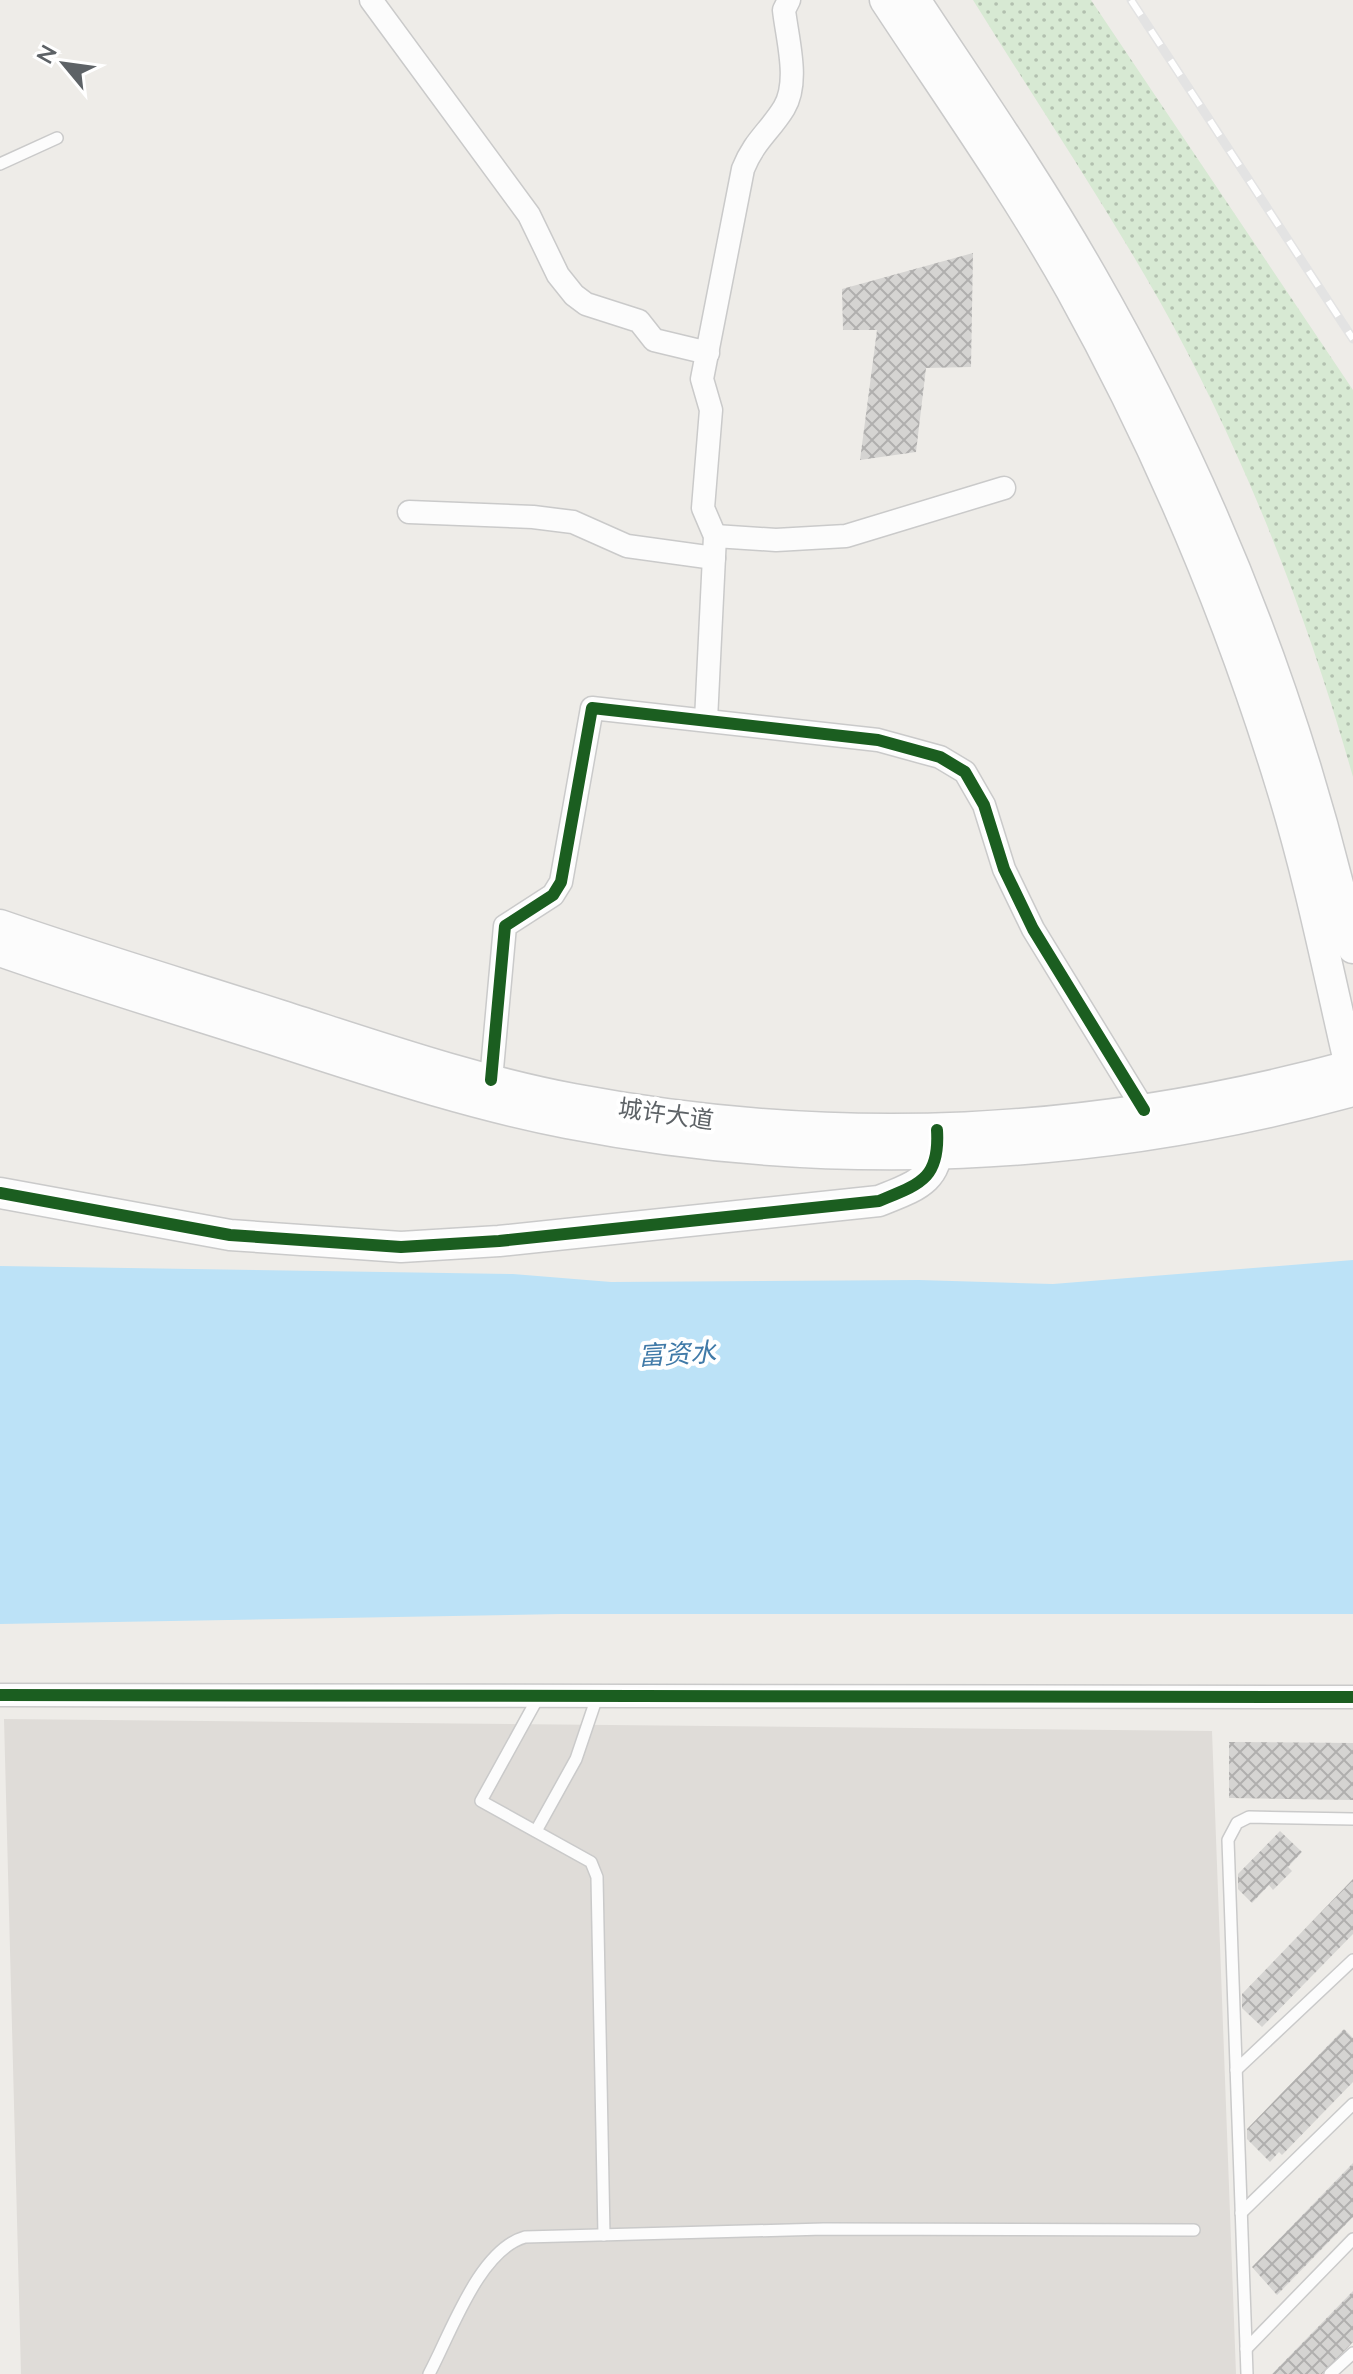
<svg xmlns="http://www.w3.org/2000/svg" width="1353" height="2374" font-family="Lato,'Noto Sans SC',sans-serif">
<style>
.education{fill:#dfdcd8}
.green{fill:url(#green-dots)}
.water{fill:#bce2f7}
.building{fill:url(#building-cross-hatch)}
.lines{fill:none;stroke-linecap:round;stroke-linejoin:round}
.lane-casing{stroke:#cacaca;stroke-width:14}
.street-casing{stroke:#cacaca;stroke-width:25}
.secondary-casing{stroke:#cacaca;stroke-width:33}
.lane{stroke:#fcfcfc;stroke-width:11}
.street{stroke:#fcfcfc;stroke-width:22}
.secondary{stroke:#fcfcfc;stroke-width:30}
.rail-casing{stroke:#e3e3e3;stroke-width:9}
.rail{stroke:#fff;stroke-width:6;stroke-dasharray:18;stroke-linecap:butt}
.cycleway-casing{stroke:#fff;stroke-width:17}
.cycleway{stroke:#1b5e20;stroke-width:12}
.labels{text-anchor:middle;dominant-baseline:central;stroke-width:8;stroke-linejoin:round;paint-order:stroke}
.street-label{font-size:24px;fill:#5d6266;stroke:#fff}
.water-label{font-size:26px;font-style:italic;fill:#407aa8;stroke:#fff}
</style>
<defs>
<pattern id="green-dots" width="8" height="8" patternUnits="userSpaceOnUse" patternTransform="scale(2)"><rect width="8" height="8" fill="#d7e9d3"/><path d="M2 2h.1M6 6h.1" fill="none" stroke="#b2c0af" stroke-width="1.8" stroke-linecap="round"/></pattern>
<pattern id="building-cross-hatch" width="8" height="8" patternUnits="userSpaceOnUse" patternTransform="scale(2)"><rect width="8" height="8" fill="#d5d4d2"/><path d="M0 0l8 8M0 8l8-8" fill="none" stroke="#b0afae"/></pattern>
</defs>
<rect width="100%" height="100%" fill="#eeece8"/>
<polygon class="education" points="4,1719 1212,1731 1236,2374 21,2374"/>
<path class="green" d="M 973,0 L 1091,0 L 1353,390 L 1353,777 C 1306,611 1243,450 1159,300 C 1101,198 1035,100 973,0 Z"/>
<polygon class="water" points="1353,1260 1353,1614 561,1614 0,1624 0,1266 513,1274 611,1282 919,1280 1053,1284"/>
<g class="building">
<polygon points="973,253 971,367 926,368 916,452 860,460 877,330 843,330 842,289"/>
<polygon points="1229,1742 1353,1743 1353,1800 1229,1798"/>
<polygon points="1280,1831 1302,1852 1288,1867 1292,1871 1273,1890 1269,1885 1252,1903 1238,1889 1238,1874"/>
<polygon points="1353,1879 1353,1934 1262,2027 1242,2008 1242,1994"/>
<polygon points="1344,2029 1353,2038 1353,2082 1282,2155 1279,2152 1270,2162 1247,2139 1247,2129"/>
<polygon points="1353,2163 1353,2217 1277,2295 1252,2267"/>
<polygon points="1353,2291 1353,2342 1322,2374 1272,2374"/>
</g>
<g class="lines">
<defs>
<g id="lane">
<polyline points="0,164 57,138"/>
<polyline points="540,1694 481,1801 591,1862 597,1877 604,2235"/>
<polyline points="536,1831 576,1759 598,1694"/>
<polyline points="1236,2070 1353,1960"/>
<polyline points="1241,2213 1353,2104"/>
<polyline points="1246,2349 1353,2239"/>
<path d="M 429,2374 C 451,2333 479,2250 525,2237 L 824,2229 L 1194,2230"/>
<polyline points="1247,2374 1228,1840 1237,1823 1249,1817 1353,1819"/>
<polyline points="1330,2374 1353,2353"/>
</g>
<g id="street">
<polyline points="371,0 529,215 558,275 574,295 586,304 639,321 654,340 708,353"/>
<polyline points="409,512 533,517 573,522 627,546 714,558"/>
<polyline points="715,536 776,540 846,536 1004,488"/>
<path d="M 706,720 L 715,536 L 703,508 L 711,410 L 702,379 L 743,169 C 754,141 770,131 784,108 C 800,82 787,38 784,10 L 789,0"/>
<polyline points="491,1080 505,926 553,895 561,882 592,708 878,740 940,757 965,772 984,805 1004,869 1033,929 1144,1110"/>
<polyline points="0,1695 1353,1697"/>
</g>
<g id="secondary">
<path d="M 885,0 C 948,96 1015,190 1071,290 C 1158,447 1229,615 1281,785 C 1311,882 1330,981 1353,1079"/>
<path d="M 915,0 C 975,91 1037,180 1091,275 C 1211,484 1301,712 1353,948"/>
<path d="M 0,925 C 92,957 186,985 279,1015 C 376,1046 473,1080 573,1099 C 839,1149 1093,1136 1353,1065"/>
<path d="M 0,951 C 88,982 177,1009 265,1037 C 365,1069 464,1103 567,1123 C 829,1174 1096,1162 1353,1091"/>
<path d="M 0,1193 L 230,1235 L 401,1247 L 499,1241 L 879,1201 C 913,1187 940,1181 937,1138"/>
</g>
</defs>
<use href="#lane" class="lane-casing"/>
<use href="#street" class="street-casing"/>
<use href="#secondary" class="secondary-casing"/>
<use href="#lane" class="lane"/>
<use href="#street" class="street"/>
<use href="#secondary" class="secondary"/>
<defs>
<polyline id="rail" points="1131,0 1353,339"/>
</defs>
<use href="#rail" class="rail-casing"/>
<use href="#rail" class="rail"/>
<defs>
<g id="cycleway">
<polyline points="491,1080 505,926 553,895 561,882 592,708 878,740 940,757 965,772 984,805 1004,869 1033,929 1144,1110"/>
<path d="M 0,1193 L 230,1235 L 401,1247 L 499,1241 L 879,1201 C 920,1184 940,1179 937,1130"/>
<polyline points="0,1695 1353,1697"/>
</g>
</defs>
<use href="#cycleway" class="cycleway-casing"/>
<use href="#cycleway" class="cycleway"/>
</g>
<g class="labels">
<g class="street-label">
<text transform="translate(666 1113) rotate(8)">城许大道</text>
</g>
<g class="water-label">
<text transform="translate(677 1353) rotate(-3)">富资水</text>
</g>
</g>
<g transform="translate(64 64) rotate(299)" stroke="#ffffff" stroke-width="6" paint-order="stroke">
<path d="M0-6L14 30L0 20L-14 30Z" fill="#5d6266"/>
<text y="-12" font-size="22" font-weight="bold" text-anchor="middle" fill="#5d6266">N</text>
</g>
</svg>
